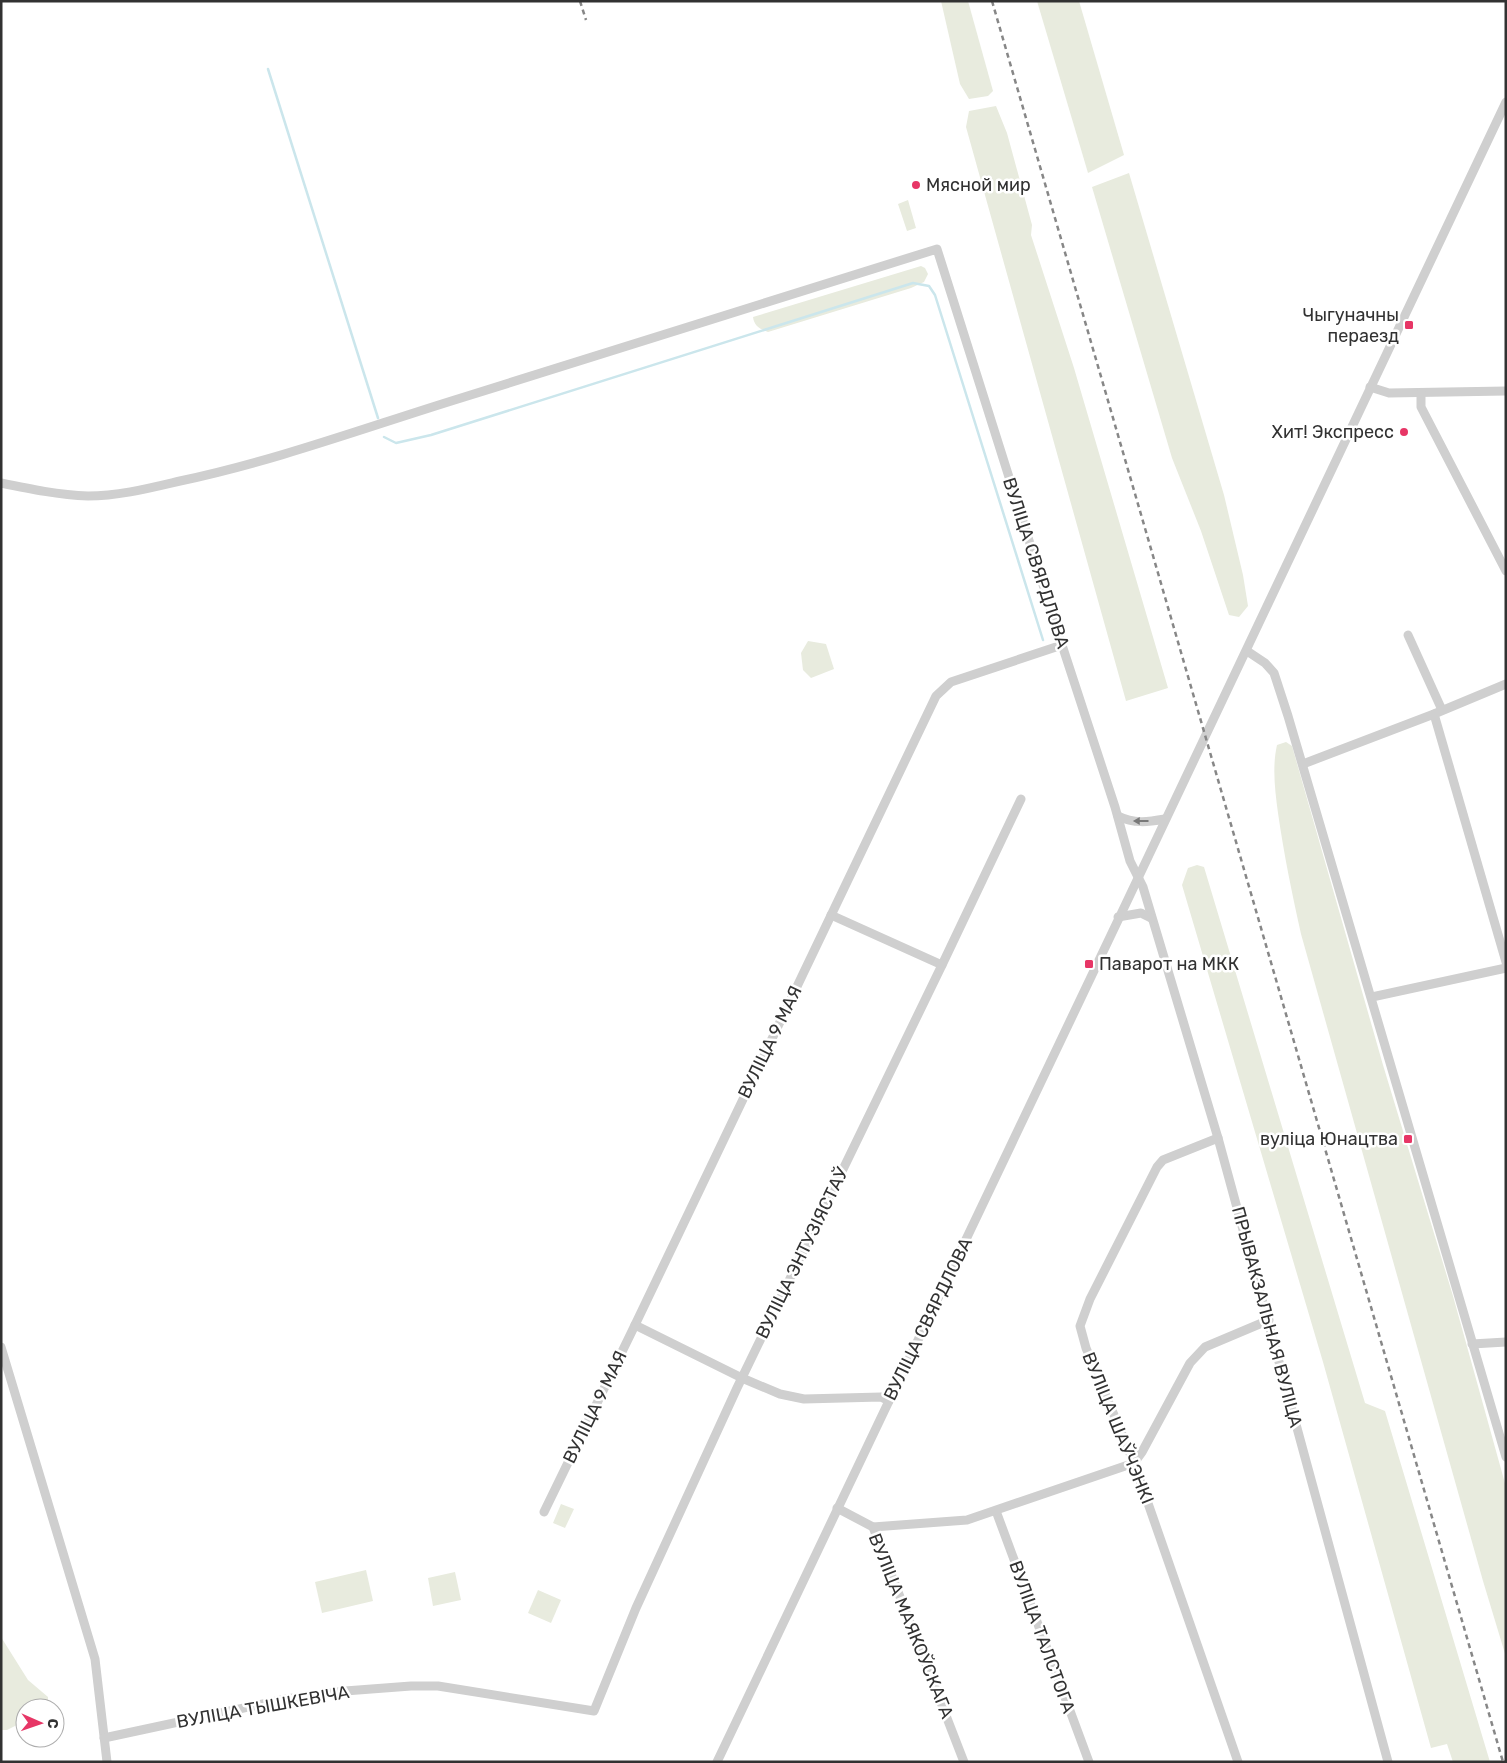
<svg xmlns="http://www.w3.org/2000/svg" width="1507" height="1763" font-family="Rubik,sans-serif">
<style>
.green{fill:#e8ebde}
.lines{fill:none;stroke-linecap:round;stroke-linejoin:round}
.stream{stroke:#cbe6ec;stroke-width:2.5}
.minor{stroke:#cfcfcf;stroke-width:9}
.rail{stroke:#878787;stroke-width:2.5;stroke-dasharray:5 4;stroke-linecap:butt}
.oneway{fill:#797979}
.poi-dot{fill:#e73666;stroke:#fff;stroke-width:2}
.labels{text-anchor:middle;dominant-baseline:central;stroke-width:5;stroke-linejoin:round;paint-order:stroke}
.poi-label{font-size:18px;fill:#323232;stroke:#fff;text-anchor:end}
.street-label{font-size:18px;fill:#323232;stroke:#fff}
</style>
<rect width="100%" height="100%" fill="#fff"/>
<g class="green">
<polygon points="941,1 968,1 993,91 988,96 969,99 960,84"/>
<polygon points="1037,1 1079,1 1124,155 1088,173"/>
<polygon points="996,106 1007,133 1032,225 1031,235 1074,368 1168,688 1126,701 966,127 969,111"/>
<polygon points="1129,173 1224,495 1243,575 1248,606 1239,617 1229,615 1201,531 1172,458 1092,187"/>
<polygon points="908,200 916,228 907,231 898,204"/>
<path d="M 921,266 L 925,268 L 928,274 L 924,282 L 911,288 L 768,332 C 760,329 754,326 753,317 Z"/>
<polygon points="808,641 826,644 834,669 811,678 803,670 801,653"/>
<path d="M 1286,742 L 1292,746 L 1383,1065 L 1453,1296 L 1506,1487 L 1506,1657 L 1483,1581 L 1301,934 C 1292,893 1284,855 1278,813 C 1275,791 1272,767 1277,745 Z"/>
<polygon points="1197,865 1204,867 1365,1403 1385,1411 1490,1762 1453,1762 1447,1744 1431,1748 1323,1362 1182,885 1188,868"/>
<polygon points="561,1504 574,1509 565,1528 553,1523"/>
<polygon points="366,1570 373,1601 322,1613 315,1582"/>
<polygon points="455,1572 461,1600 433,1606 428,1578"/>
<polygon points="538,1590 561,1600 551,1623 528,1613"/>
<polygon points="1,1637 28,1680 48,1697 48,1705 46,1708 25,1708 25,1721 7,1730 1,1730"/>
</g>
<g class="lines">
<g class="stream">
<polyline points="268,69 378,418"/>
<polyline points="384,437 396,443 431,435 913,283 929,286 935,295 1043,640"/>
</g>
<g class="minor">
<polyline points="1370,387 1389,393 1506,391"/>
<polyline points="1421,393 1421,407 1506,571"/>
<path d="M 1,483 C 30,489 59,495 88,496 C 119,496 150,488 180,481 C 275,461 367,427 461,398 C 620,349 778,298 937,249 L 1062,645 L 1115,807 L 1130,861 L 1143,887 L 1218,1138 L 1388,1762"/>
<polyline points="1408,635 1442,710"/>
<polyline points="1247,651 1265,663 1274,673 1288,716 1506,1457"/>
<polyline points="1434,714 1506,962"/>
<polyline points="1303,764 1434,714 1506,684"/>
<path d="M 1118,816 C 1134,824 1148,822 1165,819"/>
<polyline points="831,915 942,965"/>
<polyline points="1118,917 1141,913 1151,918"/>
<polyline points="1372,997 1506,968"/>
<polyline points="1218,1138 1163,1160 1157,1167 1090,1299 1080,1326 1086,1348 1134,1463 1238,1762"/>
<polyline points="635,1325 742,1378 780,1394 804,1399 881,1397 889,1401"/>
<polyline points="1472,1344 1506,1342"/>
<polyline points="1,1347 95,1659 107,1762"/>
<polyline points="837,1508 873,1527 964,1762"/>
<polyline points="996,1511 1089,1762"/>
<polyline points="544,1512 635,1325 936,696 951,682 1062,645"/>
<polyline points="873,1527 967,1520 1134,1463 1142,1452 1190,1363 1205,1347 1269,1320"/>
<polyline points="104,1738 286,1699 345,1691 411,1686 438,1686 594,1711 636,1608 737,1388 942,965 1021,799"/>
<path d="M 717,1762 C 980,1209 1245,656 1506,102"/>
</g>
<g class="rail">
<polyline points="580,1 586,20"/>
<polyline points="992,1 1503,1762"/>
</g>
</g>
<defs><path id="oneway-solid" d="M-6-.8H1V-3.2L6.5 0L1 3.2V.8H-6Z" transform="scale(1.25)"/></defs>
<use class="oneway" href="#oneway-solid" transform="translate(1141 821) rotate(180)"/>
<g class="poi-dot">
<circle cx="916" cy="185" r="5"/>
<rect x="1404" y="320" width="10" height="10" rx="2.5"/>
<circle cx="1404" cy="432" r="5"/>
<rect x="1084" y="959" width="10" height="10" rx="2.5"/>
<rect x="1403" y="1134" width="10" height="10" rx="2.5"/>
</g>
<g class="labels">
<g class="poi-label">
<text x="926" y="185" text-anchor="start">Мясной мир</text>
<text x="1399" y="315">Чыгуначны<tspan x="1399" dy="21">пераезд</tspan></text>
<text x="1394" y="432">Хит! Экспресс</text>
<text x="1099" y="964" text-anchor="start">Паварот на МКК</text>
<text x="1398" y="1139">вуліца Юнацтва</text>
</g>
<g class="street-label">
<text transform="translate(1036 563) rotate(72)">ВУЛІЦА СВЯРДЛОВА</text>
<text transform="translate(770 1042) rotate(-64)">ВУЛІЦА 9 МАЯ</text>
<text transform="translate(802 1253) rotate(-64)">ВУЛІЦА ЭНТУЗІЯСТАЎ</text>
<text transform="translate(1267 1317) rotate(75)">ПРЫВАКЗАЛЬНАЯ ВУЛІЦА</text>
<text transform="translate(928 1319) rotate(-64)">ВУЛІЦА СВЯРДЛОВА</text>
<text transform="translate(595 1407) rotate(-64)">ВУЛІЦА 9 МАЯ</text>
<text transform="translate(1118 1428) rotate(68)">ВУЛІЦА ШАЎЧЭНКІ</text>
<text transform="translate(911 1626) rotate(68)">ВУЛІЦА МАЯКОЎСКАГА</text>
<text transform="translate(1042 1637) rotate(70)">ВУЛІЦА ТАЛСТОГА</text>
<text transform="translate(263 1707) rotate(-10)">ВУЛІЦА ТЫШКЕВІЧА</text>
</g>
</g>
<rect width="1507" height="1763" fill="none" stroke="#323232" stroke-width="5"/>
<g transform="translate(40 1723) rotate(92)"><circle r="24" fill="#ffffff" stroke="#adadad"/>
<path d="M0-4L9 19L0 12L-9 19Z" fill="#e73666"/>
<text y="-8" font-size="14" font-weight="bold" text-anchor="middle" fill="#323232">С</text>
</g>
</svg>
